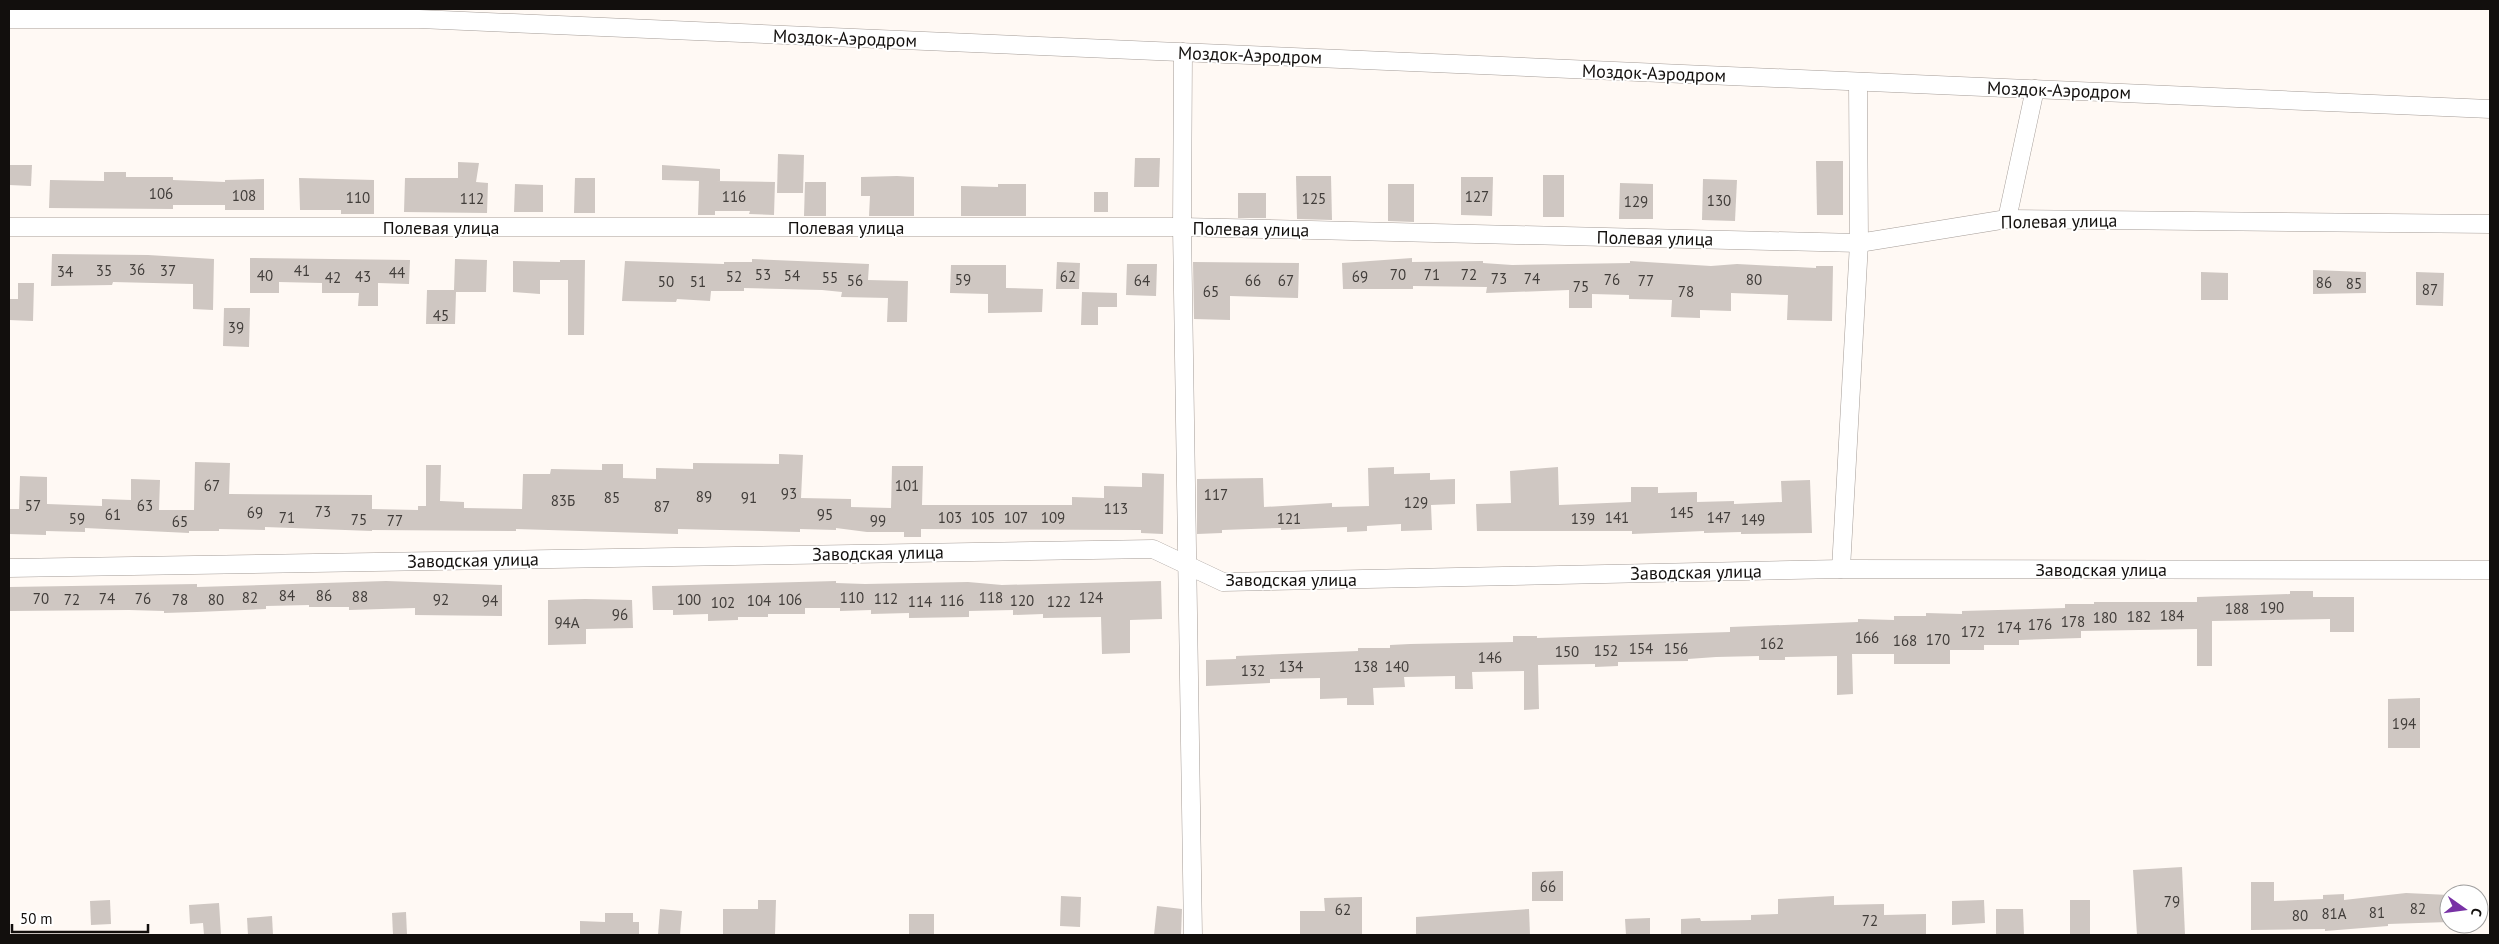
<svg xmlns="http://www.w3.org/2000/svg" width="2499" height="944" font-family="'PT Sans',sans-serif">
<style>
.building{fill:#cfc7c2}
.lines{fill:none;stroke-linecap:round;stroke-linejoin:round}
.minor-casing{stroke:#a59d98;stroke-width:19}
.minor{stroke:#fff;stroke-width:18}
.labels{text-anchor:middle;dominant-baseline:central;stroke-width:4;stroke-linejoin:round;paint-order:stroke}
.number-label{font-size:15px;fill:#413d3a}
.street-label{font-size:18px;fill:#120f0d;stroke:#fff}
</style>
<rect width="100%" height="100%" fill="#fff9f4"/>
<g class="building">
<polygon points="778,154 804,155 803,193 777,193"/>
<polygon points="1135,158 1160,158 1159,187 1134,187"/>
<polygon points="1816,161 1843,161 1843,215 1817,215"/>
<polygon points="458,162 479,163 476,182 488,183 487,213 404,212 405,178 458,178"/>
<polygon points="9,165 32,165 31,186 9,185"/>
<polygon points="662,165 720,169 720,181 715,181 775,182 774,215 749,214 750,211 715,211 715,215 698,215 699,181 662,180"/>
<polygon points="104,172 126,172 126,177 173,177 173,180 225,182 225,180 264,179 264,210 225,210 225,205 173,205 173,209 49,208 50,180 104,181"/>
<rect x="1543" y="175" width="21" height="42"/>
<polygon points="897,176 914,177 914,216 869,216 870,196 861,196 861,177"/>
<polygon points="1296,176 1331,176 1332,220 1297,219"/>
<polygon points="1461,177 1493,177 1492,216 1461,215"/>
<polygon points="299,178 374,180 374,214 341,214 341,210 300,210"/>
<polygon points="575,178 595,178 595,213 574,213"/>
<polygon points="1703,179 1737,180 1735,221 1702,220"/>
<polygon points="805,182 826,182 826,216 804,216"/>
<polygon points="1620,183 1653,184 1653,219 1619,219"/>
<polygon points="515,184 543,185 543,212 514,212"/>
<polygon points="998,184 1026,184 1026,216 961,216 961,186 998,187"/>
<polygon points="1388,184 1414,184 1414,222 1388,221"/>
<rect x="1094" y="192" width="14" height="20"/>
<rect x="1238" y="193" width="28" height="25"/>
<polygon points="52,254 148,255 214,259 213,310 193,309 193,284 113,282 112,285 51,286"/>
<polygon points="250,258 410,260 409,284 378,283 378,306 358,306 359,293 322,293 322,283 279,282 279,293 250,293"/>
<polygon points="1412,258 1412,262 1483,261 1483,263 1512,265 1630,263 1630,261 1711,266 1737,264 1816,268 1816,266 1833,266 1832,321 1787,320 1788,295 1731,293 1731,311 1700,310 1700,318 1671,317 1672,300 1629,299 1629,295 1592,294 1592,308 1569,308 1569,290 1486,293 1487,287 1413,286 1413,289 1343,289 1342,263"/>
<polygon points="455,259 487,260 486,292 456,292 455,324 426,324 427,290 454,290"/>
<polygon points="752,259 869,264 868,280 908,281 907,322 887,322 888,298 841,297 842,292 822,290 744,288 744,291 711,291 710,301 677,299 676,302 622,301 625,261 724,264 724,262 752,262"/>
<polygon points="560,260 585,260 584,335 568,335 568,280 540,280 540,294 513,292 513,261 560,262"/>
<polygon points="1057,262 1080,263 1079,289 1056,289"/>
<polygon points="1193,262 1299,263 1298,298 1230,296 1230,320 1194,319"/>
<polygon points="1127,264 1157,264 1156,296 1126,295"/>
<polygon points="951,265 1006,265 1006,288 1043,289 1042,312 988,313 988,294 950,293"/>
<polygon points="2313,270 2366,272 2366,293 2313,294"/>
<polygon points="2201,272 2228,273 2228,300 2201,300"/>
<polygon points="2416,272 2444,273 2443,306 2416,305"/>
<polygon points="18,283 34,283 33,321 9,320 9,299 18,299"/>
<polygon points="1082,292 1117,293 1117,307 1098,307 1098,325 1081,325"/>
<polygon points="224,308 250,308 249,347 223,346"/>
<polygon points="779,454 803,455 801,498 851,499 851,507 891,508 892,466 923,466 922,505 1072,505 1072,497 1104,498 1104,486 1142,487 1142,473 1164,474 1163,534 1141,533 1141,530 921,529 921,537 904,537 904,532 867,532 836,528 836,530 800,529 800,532 678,529 678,534 516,529 516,531 372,530 372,531 265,527 265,530 219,529 219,531 189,531 189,533 85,528 85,532 46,531 46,535 9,534 9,509 19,509 20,476 47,477 47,504 102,506 102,499 131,500 131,479 160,480 159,510 194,510 195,462 230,463 229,494 372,495 372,509 418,510 418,506 426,506 426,465 441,465 440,501 464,502 464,508 522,509 523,474 550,474 551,469 602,470 602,464 623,464 623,478 656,479 656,468 693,469 693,463 779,464"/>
<polygon points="1394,467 1394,474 1430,473 1430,480 1455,479 1455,504 1431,505 1432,530 1401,531 1401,524 1367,526 1367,531 1347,532 1347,527 1281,530 1281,528 1222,530 1222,533 1197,534 1197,479 1263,478 1264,507 1332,503 1332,507 1369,506 1368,468"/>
<polygon points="1558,467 1559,505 1631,502 1631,487 1658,487 1658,493 1697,492 1697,502 1734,501 1734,504 1782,502 1781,481 1810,480 1812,533 1741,534 1741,532 1704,533 1704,531 1632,534 1632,531 1477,531 1476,504 1511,503 1510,471"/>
<polygon points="386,581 502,585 502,616 415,615 415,608 349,610 349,607 309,607 309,605 266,606 266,609 197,612 164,613 164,611 129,610 9,611 9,587 197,584 197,587"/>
<polygon points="836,581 836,583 865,584 968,582 1002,585 1161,581 1162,619 1130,620 1130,653 1102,654 1101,617 1043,618 1043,614 1013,615 1013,610 969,611 969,617 909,618 909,613 871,614 871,610 840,611 840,608 805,608 805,614 768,614 768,617 738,617 738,620 708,621 708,614 673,615 673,610 653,610 652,586"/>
<polygon points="2290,591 2313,591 2313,597 2354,597 2354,632 2330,632 2330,619 2212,621 2212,666 2197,666 2197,629 2081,631 2081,638 2019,640 2019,645 1984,645 1984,650 1950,650 1950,664 1894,664 1894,654 1852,654 1853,694 1837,695 1837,656 1785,657 1785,660 1759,660 1759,656 1716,657 1688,659 1688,661 1618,662 1618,666 1595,667 1595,664 1538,665 1539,709 1524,710 1524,671 1472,672 1473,689 1455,689 1455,676 1404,677 1405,687 1373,688 1374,705 1347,705 1347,698 1320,699 1320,678 1270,679 1270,683 1206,686 1206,660 1236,659 1236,656 1358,651 1358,648 1390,648 1390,645 1410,644 1513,642 1513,636 1537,636 1537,638 1730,632 1730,627 1858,622 1858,619 1894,620 1894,616 1926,616 1926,613 1962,614 1962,611 2065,608 2065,604 2094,604 2094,602 2197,602 2197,597 2290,594"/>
<polygon points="585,599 632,600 633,628 586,629 586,644 548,645 548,600"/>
<polygon points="2420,698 2420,748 2388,748 2388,699"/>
<polygon points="2182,867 2185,935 2137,935 2133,870"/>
<polygon points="1563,871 1563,901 1532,901 1532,872"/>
<polygon points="2251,882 2274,882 2274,901 2323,899 2323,895 2344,894 2344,900 2406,893 2449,895 2449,922 2388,924 2388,926 2325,931 2325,929 2251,930"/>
<polygon points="1061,896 1081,897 1080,927 1060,926"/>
<polygon points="1834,896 1834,905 1884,904 1884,915 1926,914 1926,935 1681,935 1681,919 1700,918 1701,921 1751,920 1751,915 1778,914 1778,899"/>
<polygon points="1362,897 1362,935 1300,935 1300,911 1325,911 1324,898"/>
<polygon points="110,900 111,924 91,925 90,901"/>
<polygon points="758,900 776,900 775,935 723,935 723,909 758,909"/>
<polygon points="1984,900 1985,923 1952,925 1952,901"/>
<rect x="2070" y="900" width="20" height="35"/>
<polygon points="219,903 221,935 204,935 203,923 190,924 189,905"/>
<polygon points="1157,906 1182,909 1181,935 1154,935"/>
<polygon points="660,909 682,911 680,935 658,935"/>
<polygon points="1529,909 1530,935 1416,935 1416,917"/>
<polygon points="1996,909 2023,909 2024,935 1996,935"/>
<polygon points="406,912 407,935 393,935 392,913"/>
<polygon points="605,913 633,913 633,922 639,922 639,935 580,935 580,921 605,922"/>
<rect x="909" y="914" width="25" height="21"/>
<polygon points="272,916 273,935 248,935 247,918"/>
<polygon points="1650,918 1650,935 1626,935 1625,919"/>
</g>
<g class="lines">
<defs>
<g id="minor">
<polyline points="9,19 419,19 2490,109"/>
<polyline points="1183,52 1182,227 1193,935"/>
<polyline points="2007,219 2035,89"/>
<polyline points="9,227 1182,227 1859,243 2007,219 2490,224"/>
<polyline points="9,568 1153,549 1223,582 1841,569 2490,570"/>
<polyline points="1841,569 1859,243 1858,82"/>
</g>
</defs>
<use href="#minor" class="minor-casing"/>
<use href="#minor" class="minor"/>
</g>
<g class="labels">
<g class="number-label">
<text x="161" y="193">106</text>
<text x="244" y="195">108</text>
<text x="734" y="196">116</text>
<text x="1477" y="196">127</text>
<text x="358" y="197">110</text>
<text x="472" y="198">112</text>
<text x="1314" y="198">125</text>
<text x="1719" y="200">130</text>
<text x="1636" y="201">129</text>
<text x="137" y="269">36</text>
<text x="104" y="270">35</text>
<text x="168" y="270">37</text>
<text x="302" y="270">41</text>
<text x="65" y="271">34</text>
<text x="397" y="272">44</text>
<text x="763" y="274">53</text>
<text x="1398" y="274">70</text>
<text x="1432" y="274">71</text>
<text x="1469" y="274">72</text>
<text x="265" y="275">40</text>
<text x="792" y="275">54</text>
<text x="363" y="276">43</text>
<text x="734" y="276">52</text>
<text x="1068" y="276">62</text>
<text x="1360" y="276">69</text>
<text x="333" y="277">42</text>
<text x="830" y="277">55</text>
<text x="1499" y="278">73</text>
<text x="1532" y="278">74</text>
<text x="963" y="279">59</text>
<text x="1612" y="279">76</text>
<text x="1754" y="279">80</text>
<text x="855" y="280">56</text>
<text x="1142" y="280">64</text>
<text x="1253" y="280">66</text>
<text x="1286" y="280">67</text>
<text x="1646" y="280">77</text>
<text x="666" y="281">50</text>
<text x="698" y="281">51</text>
<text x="2324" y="282">86</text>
<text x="2354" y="283">85</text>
<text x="1581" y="286">75</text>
<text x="2430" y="289">87</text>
<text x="1211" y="291">65</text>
<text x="1686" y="291">78</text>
<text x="441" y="315">45</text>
<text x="236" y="327">39</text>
<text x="212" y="485">67</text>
<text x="907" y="485">101</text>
<text x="789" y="493">93</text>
<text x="1216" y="494">117</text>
<text x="704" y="496">89</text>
<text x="612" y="497">85</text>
<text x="749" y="497">91</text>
<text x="563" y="500">83Б</text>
<text x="1416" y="502">129</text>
<text x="33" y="505">57</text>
<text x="145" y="505">63</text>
<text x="662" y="506">87</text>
<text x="1116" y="508">113</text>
<text x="323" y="511">73</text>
<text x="255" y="512">69</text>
<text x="1682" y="512">145</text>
<text x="113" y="514">61</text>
<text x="825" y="514">95</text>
<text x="287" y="517">71</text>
<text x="950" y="517">103</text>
<text x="983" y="517">105</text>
<text x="1016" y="517">107</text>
<text x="1053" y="517">109</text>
<text x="1617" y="517">141</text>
<text x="1719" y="517">147</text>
<text x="77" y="518">59</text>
<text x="1289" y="518">121</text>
<text x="1583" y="518">139</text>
<text x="359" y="519">75</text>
<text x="1753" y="519">149</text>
<text x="395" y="520">77</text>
<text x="878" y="520">99</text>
<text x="180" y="521">65</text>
<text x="287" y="595">84</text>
<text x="324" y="595">86</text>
<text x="360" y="596">88</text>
<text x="250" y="597">82</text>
<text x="852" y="597">110</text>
<text x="991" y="597">118</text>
<text x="1091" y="597">124</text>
<text x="41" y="598">70</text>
<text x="107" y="598">74</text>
<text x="143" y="598">76</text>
<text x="886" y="598">112</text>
<text x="72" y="599">72</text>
<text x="180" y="599">78</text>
<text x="216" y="599">80</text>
<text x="441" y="599">92</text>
<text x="689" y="599">100</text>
<text x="790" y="599">106</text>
<text x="490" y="600">94</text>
<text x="759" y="600">104</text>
<text x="952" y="600">116</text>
<text x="1022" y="600">120</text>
<text x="920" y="601">114</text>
<text x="1059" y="601">122</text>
<text x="723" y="602">102</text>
<text x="2272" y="607">190</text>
<text x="2237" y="608">188</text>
<text x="620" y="614">96</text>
<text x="2172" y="615">184</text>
<text x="2139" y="616">182</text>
<text x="2105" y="617">180</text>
<text x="2073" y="621">178</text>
<text x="567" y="622">94А</text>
<text x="2040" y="624">176</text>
<text x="2009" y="627">174</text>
<text x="1973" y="631">172</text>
<text x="1867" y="637">166</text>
<text x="1938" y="639">170</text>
<text x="1905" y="640">168</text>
<text x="1772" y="643">162</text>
<text x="1641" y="648">154</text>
<text x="1676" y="648">156</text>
<text x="1606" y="650">152</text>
<text x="1567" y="651">150</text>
<text x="1490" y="657">146</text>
<text x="1291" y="666">134</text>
<text x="1366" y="666">138</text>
<text x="1397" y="666">140</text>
<text x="1253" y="670">132</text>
<text x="2404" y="723">194</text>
<text x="1548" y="886">66</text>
<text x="2172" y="901">79</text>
<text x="2418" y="908">82</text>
<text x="1343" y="909">62</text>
<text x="2377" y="912">81</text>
<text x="2334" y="913">81А</text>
<text x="2300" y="915">80</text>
<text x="1870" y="920">72</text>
</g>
<g class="street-label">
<text transform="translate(845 38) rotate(2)">Моздок-Аэродром</text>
<text transform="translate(1250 55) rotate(2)">Моздок-Аэродром</text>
<text transform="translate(1654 73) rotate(2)">Моздок-Аэродром</text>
<text transform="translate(2059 90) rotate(2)">Моздок-Аэродром</text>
<text transform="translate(2059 221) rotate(-1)">Полевая улица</text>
<text x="441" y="227">Полевая улица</text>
<text x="846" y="227">Полевая улица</text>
<text transform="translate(1251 229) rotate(1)">Полевая улица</text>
<text transform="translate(1655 238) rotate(1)">Полевая улица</text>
<text transform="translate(878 553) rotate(-1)">Заводская улица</text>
<text transform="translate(473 560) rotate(-1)">Заводская улица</text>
<text x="2101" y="569">Заводская улица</text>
<text transform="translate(1696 572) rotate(-1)">Заводская улица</text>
<text x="1291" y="579">Заводская улица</text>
</g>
</g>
<rect width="2499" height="944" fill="none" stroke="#120f0d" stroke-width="20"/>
<g transform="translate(2464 909) rotate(104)"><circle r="24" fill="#ffffff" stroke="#a09f9e"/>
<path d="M0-4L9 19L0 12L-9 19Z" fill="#7832a5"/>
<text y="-8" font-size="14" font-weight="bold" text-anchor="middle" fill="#120f0d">С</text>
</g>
<path d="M12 924v8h136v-8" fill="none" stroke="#120f0d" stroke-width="2.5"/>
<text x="20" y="924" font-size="15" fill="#120f0d" stroke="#ffffff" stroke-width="4" paint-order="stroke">50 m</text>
</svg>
